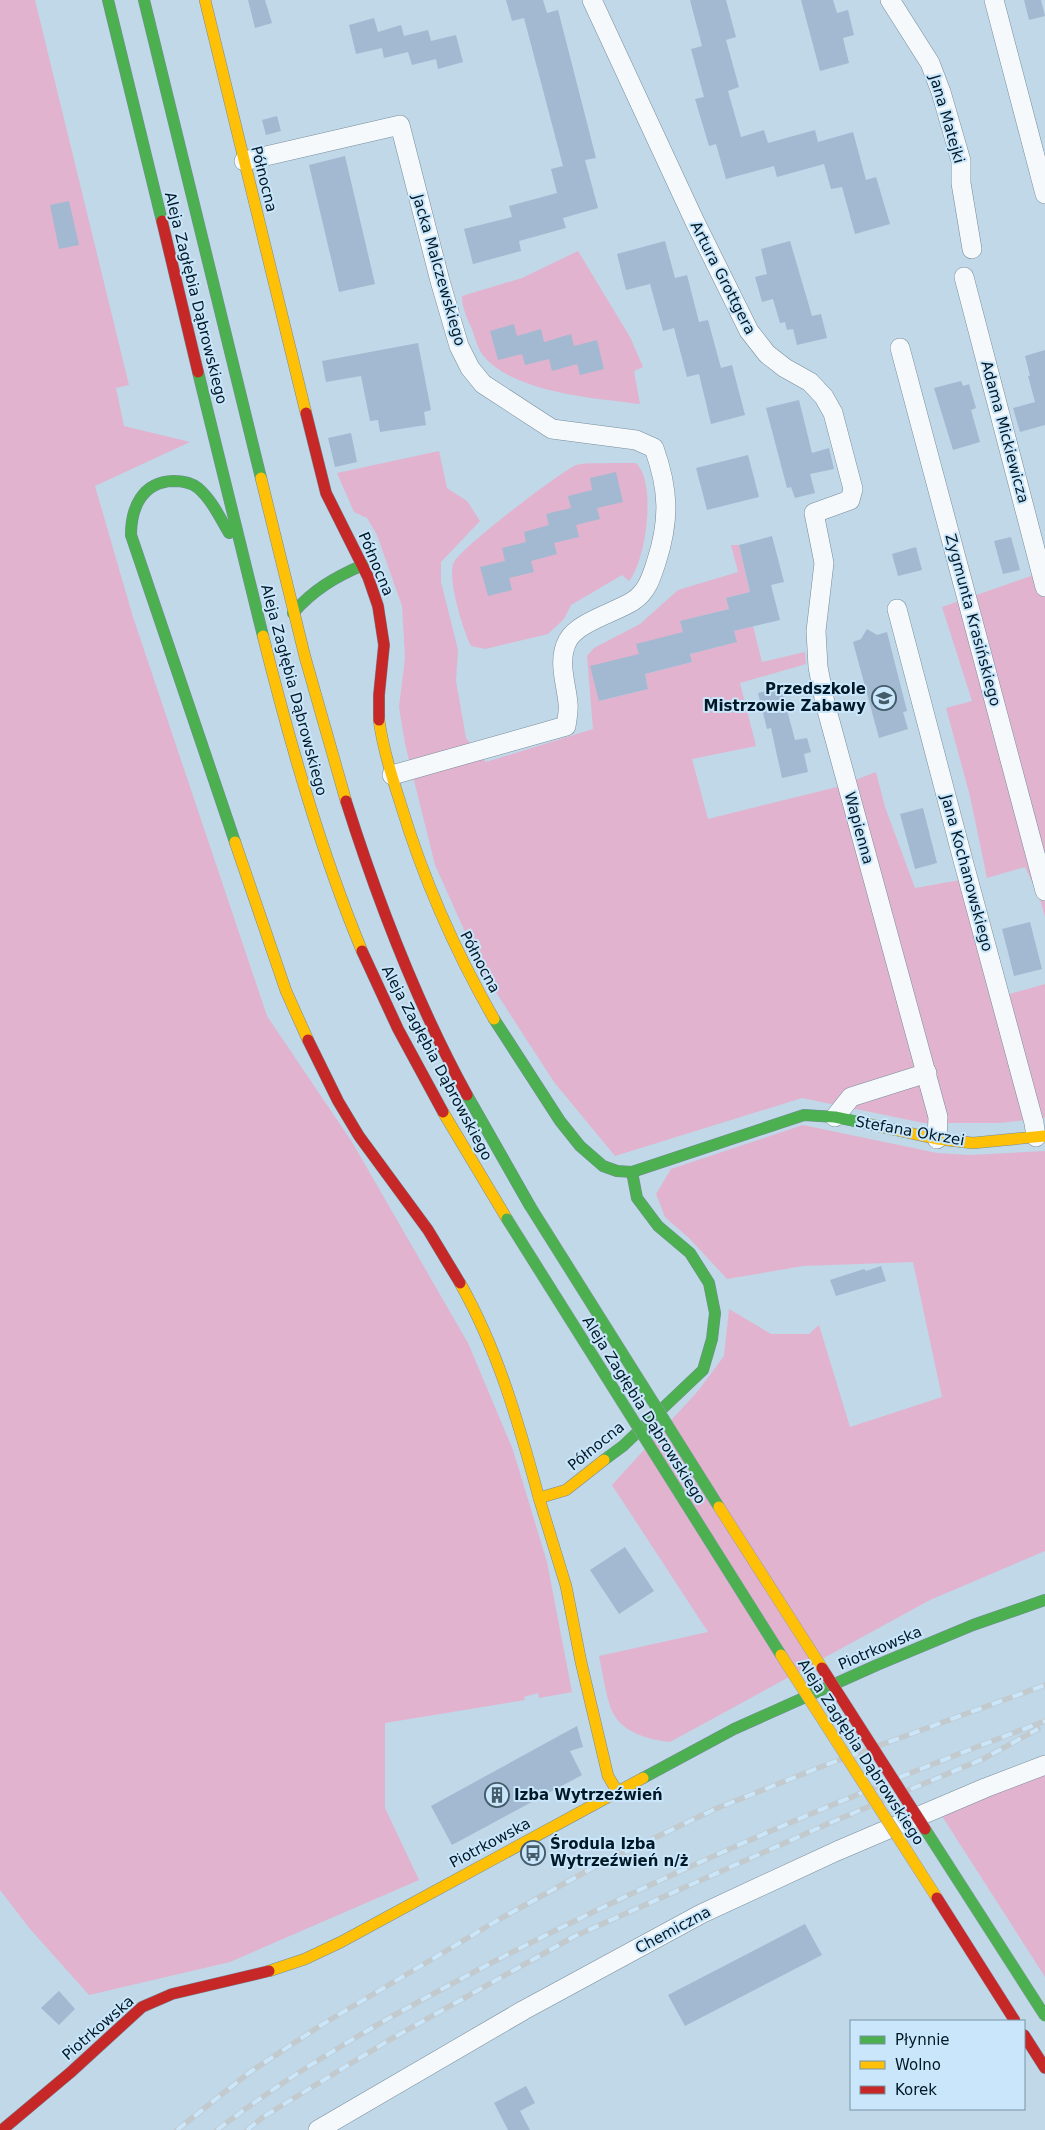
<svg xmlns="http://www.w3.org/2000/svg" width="1045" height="2130" font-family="'DejaVu Sans',sans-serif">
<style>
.green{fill:#e2b3ce}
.building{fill:#a2b9d1}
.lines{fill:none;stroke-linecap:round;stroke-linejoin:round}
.street-casing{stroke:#768c9a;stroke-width:20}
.fast-casing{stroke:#768c9a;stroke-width:12}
.slow-casing{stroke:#768c9a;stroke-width:12}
.jam-casing{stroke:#768c9a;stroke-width:12}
.street{stroke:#f6f9fc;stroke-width:19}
.fast{stroke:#4caf50;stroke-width:11}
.slow{stroke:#ffc107;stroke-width:11}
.jam{stroke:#c62828;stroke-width:11}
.rail-casing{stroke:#c2cace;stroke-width:5.5}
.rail{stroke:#c9e6fa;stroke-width:4;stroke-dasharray:11;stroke-linecap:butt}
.fast-bridge-casing{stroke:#959db2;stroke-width:12;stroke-linecap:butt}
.slow-bridge-casing{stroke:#959db2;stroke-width:12;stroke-linecap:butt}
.jam-bridge-casing{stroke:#959db2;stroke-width:12;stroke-linecap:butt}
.fast-bridge{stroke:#4caf50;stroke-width:11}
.slow-bridge{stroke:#ffc107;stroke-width:11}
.jam-bridge{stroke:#c62828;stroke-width:11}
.labels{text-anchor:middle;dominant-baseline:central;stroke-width:4;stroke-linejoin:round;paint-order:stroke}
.street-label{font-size:15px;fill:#011826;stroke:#c9e6fa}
.poi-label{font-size:15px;font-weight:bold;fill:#011826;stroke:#c9e6fa;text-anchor:start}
</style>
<rect width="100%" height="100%" fill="#c0d8e8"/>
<g class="green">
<polygon points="0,0 35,0 129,385 116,388 124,426 190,442 95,486 133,617 267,1016 352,1142 468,1343 513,1450 547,1562 572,1692 539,1698 538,1693 524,1697 525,1700 385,1723 385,1808 419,1880 230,1962 89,1995 30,1929 0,1890"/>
<path d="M 578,251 L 630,337 L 643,367 L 634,371 L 640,404 C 594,398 512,393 482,354 C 477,347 475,337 472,329 C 467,318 462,308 462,296 L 522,278 Z"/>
<polygon points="439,451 447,488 467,501 480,521 441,562 441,582 458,650 456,681 466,738 486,762 593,729 587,656 594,648 640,624 678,590 738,572 731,545 739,545 750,592 726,598 729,609 681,621 683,632 639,654 599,701 648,689 645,674 692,662 690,654 736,642 734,631 753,626 762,662 805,652 806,664 740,683 756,746 692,759 708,819 837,787 876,772 885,807 915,888 972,878 1006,995 1045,984 1045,1118 1000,1123 924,1123 802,1098 615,1156 554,1082 484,974 435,865 405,744 399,707 405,658 402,606 377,535 367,518 354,512 337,473"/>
<path d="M 608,463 L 636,463 C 657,482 646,561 629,581 L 622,575 L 571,605 L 564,619 L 548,634 L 485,649 L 471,646 C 463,630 448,581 453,564 C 458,549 557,475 574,466 C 583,462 598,464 608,463 Z"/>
<polygon points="1045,571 1045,917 1040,899 1025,867 987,878 970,796 946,708 972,701 942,607"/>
<path d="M 803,1125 L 937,1153 L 969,1155 L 1045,1151 L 1045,1551 L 930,1600 L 670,1742 C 650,1740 623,1733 613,1713 C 607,1702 602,1670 599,1656 L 708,1632 L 612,1485 L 698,1391 L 724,1356 L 729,1309 L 771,1334 L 809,1334 L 819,1325 L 850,1427 L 942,1397 L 913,1262 L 803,1266 L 727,1279 L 690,1239 L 665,1217 L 656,1194 L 671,1169 Z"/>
<polygon points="1045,1772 1045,1977 940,1813"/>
</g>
<g class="building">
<polygon points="248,0 265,0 272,23 255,28"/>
<polygon points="506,0 543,0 547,13 558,10 596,158 585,160 598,208 563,218 566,228 519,241 521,251 473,264 464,229 512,217 509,206 557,193 551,169 563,166 524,18 512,21"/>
<polygon points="690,0 726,0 736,37 726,40 739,87 728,91 741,137 764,130 768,143 815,130 818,142 853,132 866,180 876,177 890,224 855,234 842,187 831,189 824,164 777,177 774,166 726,179 716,144 709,146 695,99 704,97 691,49 702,46"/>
<polygon points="801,0 833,0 837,13 848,10 854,35 843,38 849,63 820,71"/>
<polygon points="1024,0 1041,0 1045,16 1029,20"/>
<polygon points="374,18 378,32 401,25 404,36 428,30 431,41 456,35 463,62 438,69 436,59 412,65 408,52 384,58 382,48 356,54 349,25"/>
<polygon points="277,116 281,131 266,135 262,120"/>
<polygon points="345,156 375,284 339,292 309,165"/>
<polygon points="69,201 79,245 59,249 50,205"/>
<polygon points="665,241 675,278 687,275 699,322 708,320 721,368 732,365 745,415 711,424 699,374 687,377 674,328 663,331 650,284 626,290 617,254"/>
<polygon points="790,241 812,316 821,314 827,338 797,345 793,329 787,330 785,322 780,323 773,299 762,302 755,277 767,274 761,249"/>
<polygon points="514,324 517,336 541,329 544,342 571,334 574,346 597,340 604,369 580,375 577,364 552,371 549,359 525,365 522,354 498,360 490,331"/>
<polygon points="418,343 431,410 424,412 426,425 380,432 378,420 370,421 361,376 326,382 322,361"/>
<polygon points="1045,350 1045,425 1020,432 1013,408 1035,402 1028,376 1030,376 1025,356"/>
<polygon points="961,381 963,386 969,384 976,408 971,410 980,442 953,450 934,388"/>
<polygon points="799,400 812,453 829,448 834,469 810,474 815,493 795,498 791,487 787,488 766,408"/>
<polygon points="351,433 357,462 335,467 328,438"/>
<polygon points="748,455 759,497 707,510 696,468"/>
<polygon points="616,472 623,502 597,508 600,519 576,525 579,537 554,543 557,554 531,561 534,572 509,578 512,590 488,596 480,567 505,561 502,548 526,542 524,532 549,525 546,514 571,508 568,496 592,490 590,478"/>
<polygon points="772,536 784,582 771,585 780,620 734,631 737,642 690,654 692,662 645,674 648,689 599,701 590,666 639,654 636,644 683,632 680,621 729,609 726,598 750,592 739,545"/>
<polygon points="1011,537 1020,570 1003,574 994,541"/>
<polygon points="916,547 922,570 898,576 892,554"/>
<polygon points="867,629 877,635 887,632 907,711 903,712 908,729 879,738 853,642 861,639"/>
<polygon points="781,687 795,740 807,738 811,752 804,754 808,772 782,778 771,728 767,729 758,693"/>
<polygon points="923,808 937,863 915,869 900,814"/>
<polygon points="1030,922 1042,969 1014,976 1002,929"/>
<polygon points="881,1266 886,1281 836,1296 830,1280 864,1269 866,1271"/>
<polygon points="625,1547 654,1591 619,1614 590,1570"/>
<polygon points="577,1726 583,1747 570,1751 582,1775 452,1845 431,1806"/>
<polygon points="805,1924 822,1955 685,2026 668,1995"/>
<polygon points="59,1991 75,2009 59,2025 41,2008"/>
<polygon points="526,2086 535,2103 520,2111 530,2130 508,2130 494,2103"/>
</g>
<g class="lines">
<defs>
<g id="street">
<polyline points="592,0 695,222 749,331 767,354 785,368 810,382 824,397 833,413 853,489 850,500 814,513 824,563 816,631 818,667 825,703 938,1117 937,1139"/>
<polyline points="890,0 930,63 941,92 961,161 961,183 972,249"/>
<polyline points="994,0 1045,194"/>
<path d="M 244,161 L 400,125 L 440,281 L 459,346 L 470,368 L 483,384 L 552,429 L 636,440 L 654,448 C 669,490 670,520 656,563 C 651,578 647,592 633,601 C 616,612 578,622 568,640 C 557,660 566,682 568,703 C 569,711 567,719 566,726 L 392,775"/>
<polyline points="964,277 1045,587"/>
<polyline points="900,348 1045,891"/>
<polyline points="897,609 964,864 1034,1123 1036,1137"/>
<polyline points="835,1117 851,1097 927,1073"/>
<polyline points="318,2130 524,2010 701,1914 837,1851 985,1788 1045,1765"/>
</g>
<g id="fast">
<polyline points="108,0 162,221"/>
<polyline points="144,0 261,478"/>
<polyline points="198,372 263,636"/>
<path d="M 229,533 C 220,518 212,500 198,488 C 192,483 181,481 173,481 C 142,482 131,508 131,535 L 235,842"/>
<path d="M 293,613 C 313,590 335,577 363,565"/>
<polyline points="494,1019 560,1121 580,1146 603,1166 617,1171 632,1172 804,1115 835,1117 873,1125"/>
<polyline points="467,1095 530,1206"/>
<polyline points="604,1460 623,1446 703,1370 712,1339 715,1313 709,1283 690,1253 658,1226 637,1198 632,1172"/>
<polyline points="643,1778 734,1729 877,1665 973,1625 1045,1600"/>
</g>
<g id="slow">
<polyline points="205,0 306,413"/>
<polyline points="261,478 305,657 346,801"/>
<path d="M 263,636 C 290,743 320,849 362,951"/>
<path d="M 379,720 C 383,749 392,777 401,805 C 424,881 455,951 494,1019"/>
<polyline points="235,842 286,991 308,1040"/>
<polyline points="443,1112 507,1219"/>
<polyline points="873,1125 937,1139 973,1143 1045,1136"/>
<path d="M 460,1283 C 498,1350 519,1424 539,1498"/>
<polyline points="604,1460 566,1490 539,1498 566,1586 581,1662 608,1776 617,1791"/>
<polyline points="269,1971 305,1959 341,1942 643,1778"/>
</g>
<g id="jam">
<polyline points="162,221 198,372"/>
<polyline points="306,413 326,493 368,577 378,606 384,645 379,695 379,720"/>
<path d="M 346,801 C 378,902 416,1002 467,1095"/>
<polyline points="362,951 398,1029 443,1112"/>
<polyline points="308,1040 338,1101 359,1136 428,1230 460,1283"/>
<polyline points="1024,2035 1045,2068"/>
<polyline points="2,2130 71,2072 142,2007 172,1994 269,1971"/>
</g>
</defs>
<use href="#street" class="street-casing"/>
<use href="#fast" class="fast-casing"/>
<use href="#slow" class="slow-casing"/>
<use href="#jam" class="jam-casing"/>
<use href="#street" class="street"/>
<use href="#fast" class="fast"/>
<use href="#slow" class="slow"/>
<use href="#jam" class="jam"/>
<defs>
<g id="rail">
<polyline points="177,2130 250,2072 323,2024 498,1920 598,1865 715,1809 823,1766 1045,1685"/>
<path d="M 217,2130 C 303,2064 399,2011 495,1961 C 673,1869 858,1791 1045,1721"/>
<polyline points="247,2130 263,2117 391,2039 575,1936 832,1822 983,1759 1038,1729"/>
</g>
</defs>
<use href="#rail" class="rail-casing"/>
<use href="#rail" class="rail"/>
<defs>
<g id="fast-bridge">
<polyline points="530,1206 719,1507"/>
<polyline points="507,1219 781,1655"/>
<polyline points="925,1829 1045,2016"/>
</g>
<g id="slow-bridge">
<polyline points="719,1507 822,1668"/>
<polyline points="781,1655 937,1898"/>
</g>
<g id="jam-bridge">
<polyline points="822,1668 925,1829"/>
<polyline points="937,1898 1015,2021"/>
</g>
</defs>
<use href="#fast-bridge" class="fast-bridge-casing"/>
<use href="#slow-bridge" class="slow-bridge-casing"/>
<use href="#jam-bridge" class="jam-bridge-casing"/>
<use href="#fast-bridge" class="fast-bridge"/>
<use href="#slow-bridge" class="slow-bridge"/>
<use href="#jam-bridge" class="jam-bridge"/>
</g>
<defs>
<symbol id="school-ring" viewBox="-11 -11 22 22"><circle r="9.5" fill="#c9e6fa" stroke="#445b6a" stroke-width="1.5"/><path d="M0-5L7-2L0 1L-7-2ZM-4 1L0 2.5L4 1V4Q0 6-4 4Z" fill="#445b6a"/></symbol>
<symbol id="building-ring" viewBox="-11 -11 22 22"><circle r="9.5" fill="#c9e6fa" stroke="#445b6a" stroke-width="1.5"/><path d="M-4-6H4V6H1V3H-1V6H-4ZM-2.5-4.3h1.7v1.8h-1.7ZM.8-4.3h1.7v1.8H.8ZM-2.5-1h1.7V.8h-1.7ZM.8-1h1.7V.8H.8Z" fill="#445b6a"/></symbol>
<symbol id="bus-ring" viewBox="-11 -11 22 22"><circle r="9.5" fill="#c9e6fa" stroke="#445b6a" stroke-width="1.5"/><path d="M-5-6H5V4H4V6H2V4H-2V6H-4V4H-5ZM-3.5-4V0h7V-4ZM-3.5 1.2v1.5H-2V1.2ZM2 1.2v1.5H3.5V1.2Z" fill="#445b6a"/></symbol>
</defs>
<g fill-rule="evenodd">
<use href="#school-ring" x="870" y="684" width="28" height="28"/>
<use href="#building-ring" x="483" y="1781" width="28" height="28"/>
<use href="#bus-ring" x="519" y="1839" width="28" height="28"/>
</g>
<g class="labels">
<g class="street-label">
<text transform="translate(947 119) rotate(74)">Jana Matejki</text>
<text transform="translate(264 179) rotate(76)">Północna</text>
<text transform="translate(439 270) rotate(74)">Jacka Malczewskiego</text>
<text transform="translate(723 278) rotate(63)">Artura Grottgera</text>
<text transform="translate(196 298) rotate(76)">Aleja Zagłębia Dąbrowskiego</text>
<text transform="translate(1005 432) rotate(75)">Adama Mickiewicza</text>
<text transform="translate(376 564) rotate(67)">Północna</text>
<text transform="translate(973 620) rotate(75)">Zygmunta Krasińskiego</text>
<text transform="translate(294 690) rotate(75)">Aleja Zagłębia Dąbrowskiego</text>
<text transform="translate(859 828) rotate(75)">Wapienna</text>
<text transform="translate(967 873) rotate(75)">Jana Kochanowskiego</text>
<text transform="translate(480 962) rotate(62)">Północna</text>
<text transform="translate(437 1063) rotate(62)">Aleja Zagłębia Dąbrowskiego</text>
<text transform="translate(910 1131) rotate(10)">Stefana Okrzei</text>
<text transform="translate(644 1410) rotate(58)">Aleja Zagłębia Dąbrowskiego</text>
<text transform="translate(596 1446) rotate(-39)">Północna</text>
<text transform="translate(880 1648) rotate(-23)">Piotrkowska</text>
<text transform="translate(861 1752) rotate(57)">Aleja Zagłębia Dąbrowskiego</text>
<text transform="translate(490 1843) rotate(-28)">Piotrkowska</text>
<text transform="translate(673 1930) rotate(-28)">Chemiczna</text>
<text transform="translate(98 2028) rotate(-41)">Piotrkowska</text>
</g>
<g class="poi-label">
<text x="866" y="689" text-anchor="end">Przedszkole<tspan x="866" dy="17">Mistrzowie Zabawy</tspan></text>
<text x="514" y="1795">Izba Wytrzeźwień</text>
<text x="550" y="1844">Środula Izba<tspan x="550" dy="17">Wytrzeźwień n/ż</tspan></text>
</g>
</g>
<rect x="850" y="2020" width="175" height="90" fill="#c9e6fa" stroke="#7994a5"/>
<rect x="860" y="2036" width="25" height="8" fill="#4caf50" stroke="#7994a5"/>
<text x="895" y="2045" font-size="15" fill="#011826">Płynnie</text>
<rect x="860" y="2061" width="25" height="8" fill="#ffc107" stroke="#7994a5"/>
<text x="895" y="2070" font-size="15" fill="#011826">Wolno</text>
<rect x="860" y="2086" width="25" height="8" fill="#c62828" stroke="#7994a5"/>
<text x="895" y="2095" font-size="15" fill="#011826">Korek</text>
</svg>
